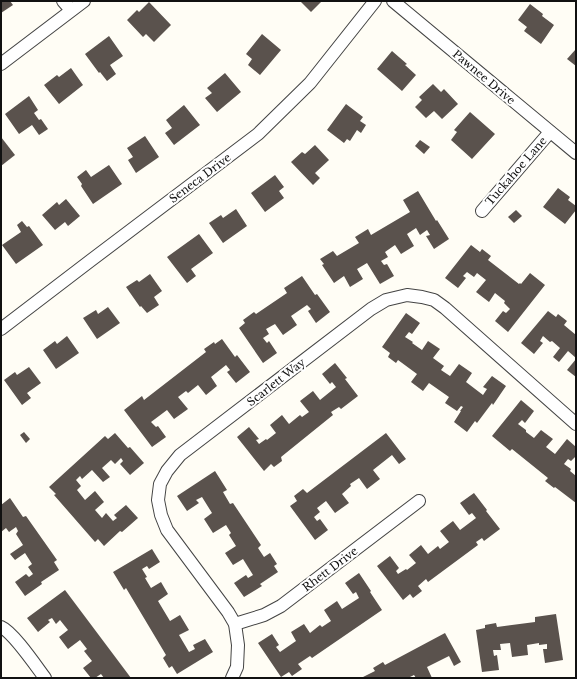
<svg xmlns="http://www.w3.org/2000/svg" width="577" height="679" font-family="'Libre Baskerville',serif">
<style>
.building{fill:#5a524d}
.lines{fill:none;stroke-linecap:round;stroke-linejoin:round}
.minor-casing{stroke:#444;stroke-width:14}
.minor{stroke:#fff;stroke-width:12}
.labels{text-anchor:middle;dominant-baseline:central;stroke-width:4;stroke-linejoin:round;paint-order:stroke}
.street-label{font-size:11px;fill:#111;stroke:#fff}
</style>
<rect width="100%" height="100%" fill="#fffdf5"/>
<g class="building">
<polygon points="1,1 10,1 13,5 1,13"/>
<polygon points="300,1 322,1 311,12"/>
<polygon points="149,2 171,25 154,42 146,34 143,37 127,20 137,10 139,12"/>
<polygon points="530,4 543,14 542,16 554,25 541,44 524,31 527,27 518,20"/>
<polygon points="262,34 281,50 260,75 248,65 252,59 246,54"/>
<polygon points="109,36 123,56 110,65 116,74 107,81 100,72 99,73 85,54"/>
<polygon points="576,49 576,66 567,59"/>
<polygon points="392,51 407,64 405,65 416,75 402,91 377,69"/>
<polygon points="71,68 83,85 59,104 44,85 57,75 59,77"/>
<polygon points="225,73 241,92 217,112 205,98 212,93 207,88"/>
<polygon points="433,84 441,92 444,89 458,104 442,119 434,111 426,118 415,107 422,100 419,97"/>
<polygon points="29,96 38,110 34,113 39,120 41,119 48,129 39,135 32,125 19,134 5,114"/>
<polygon points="346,104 363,117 360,121 366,125 361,133 357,130 350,141 347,139 344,143 327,130"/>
<polygon points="184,105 200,125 174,145 165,133 172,128 166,120"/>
<polygon points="470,112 495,134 472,159 451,140 457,132 454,130"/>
<polygon points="145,136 159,157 136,173 128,160 133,157 127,148"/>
<polygon points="1,137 15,155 1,166"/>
<polygon points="420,140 430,147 424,154 415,146"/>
<polygon points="315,145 329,160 315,173 320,178 313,185 291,162 302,152 305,154"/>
<polygon points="109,165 122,184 93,204 81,186 82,184 77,177 86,170 91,177"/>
<polygon points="275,175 284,187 279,191 284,198 265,212 251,193"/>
<polygon points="558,188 570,197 568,200 576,206 576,210 565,224 543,207"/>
<polygon points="418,191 436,221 437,220 449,239 434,249 426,236 430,235 427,230 420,235 416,228 407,234 414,246 401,254 395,245 385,252 388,257 381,261 384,265 387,264 394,276 380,284 367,263 357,269 363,279 350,287 344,276 334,283 322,265 324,264 320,259 333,251 337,256 359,243 355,237 368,229 371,235 410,212 403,200"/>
<polygon points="66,199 80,216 68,226 65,222 55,230 42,215 57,202 59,205"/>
<polygon points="236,209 247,226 223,243 209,223 221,215 223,218"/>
<polygon points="516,210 522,216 514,223 508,217"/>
<polygon points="22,221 27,227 29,226 43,245 16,264 2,245 21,232 17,225"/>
<polygon points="199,234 213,253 191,269 196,276 187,283 167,257"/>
<polygon points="471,245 480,252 482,249 491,256 488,260 519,284 520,283 521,284 530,273 545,285 508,332 495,321 503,311 506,313 510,309 504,303 505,301 495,293 489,302 476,292 486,280 477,273 474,277 467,272 463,276 466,278 458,288 445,278"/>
<polygon points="150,274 162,291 154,297 159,305 147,313 141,306 140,307 126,287 137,280 139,282"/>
<polygon points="302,276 315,295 317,294 330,312 316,323 308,311 311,309 307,305 291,316 297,325 283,335 275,324 266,329 269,334 263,338 267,343 269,341 277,353 263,363 239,328 245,323 243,320 254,312 256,314 287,293 284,288"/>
<polygon points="108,307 120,323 97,339 83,318 96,310 98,314"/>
<polygon points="548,311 556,317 558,314 567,321 564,325 576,335 576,358 568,351 559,362 553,357 560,348 552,341 550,342 543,336 540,341 543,343 534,354 521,343"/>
<polygon points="406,313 420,323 412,334 409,332 405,337 413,342 412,343 422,350 428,341 440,349 433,358 444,366 441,370 450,376 459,364 472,373 466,382 483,395 487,389 483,387 492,376 506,386 493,405 492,403 477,423 475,421 467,432 454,422 461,411 460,411 463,407 461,406 457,411 445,403 449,397 429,383 423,391 411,382 417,374 398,360 396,363 388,357 390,353 382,347"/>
<polygon points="67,336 79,353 56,369 43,350 55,341 57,344"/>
<polygon points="222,339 235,357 237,355 250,372 236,383 227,372 230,370 226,365 211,377 217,386 206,395 198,385 188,393 186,391 178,397 188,409 174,419 167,410 151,422 156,427 158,426 166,437 152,447 124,410 142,396 144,400 206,352 204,349 214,342 215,344"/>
<polygon points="576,359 576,377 567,370"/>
<polygon points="335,363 347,378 345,379 358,396 341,409 339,407 331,412 333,415 281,457 282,461 274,467 271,464 264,471 237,437 249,427 259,439 256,440 259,444 266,439 267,440 276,433 270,425 282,415 289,424 300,415 302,417 309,412 300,401 313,391 320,400 336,387 332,382 330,384 322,374"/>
<polygon points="29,367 41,383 27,393 31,398 22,405 4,380 15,372 17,375"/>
<polygon points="521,400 534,411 525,423 522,420 518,424 526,430 526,432 534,438 541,430 553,439 546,447 555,454 567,439 576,447 576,456 571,461 568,459 564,464 571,469 570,471 576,476 576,503 555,487 554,488 545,481 548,478 512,449 510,451 492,436"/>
<polygon points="24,432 30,439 26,443 20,435"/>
<polygon points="115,433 128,448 130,447 144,463 130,475 120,464 123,461 121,458 115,464 111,460 102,468 110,477 103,482 92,470 82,479 80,476 76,480 81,486 77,490 85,500 95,491 104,502 95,510 102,518 106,513 113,521 117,518 114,515 126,505 138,518 122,532 120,531 104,546 98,539 95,542 54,495 56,494 49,487 105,436 108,439"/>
<polygon points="386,433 406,459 399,464 392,455 373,470 380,479 367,489 359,478 350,484 351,486 342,494 349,503 335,513 326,501 317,508 320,512 314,517 317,521 320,519 328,530 315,540 290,506 297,501 294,496 303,489 307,493"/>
<polygon points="215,471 227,490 223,492 230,504 233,503 261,545 258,548 264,557 270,553 277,564 274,566 278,572 260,584 262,586 244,597 234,583 246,575 248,578 253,575 243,559 233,565 225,553 236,546 229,535 231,533 226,525 213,533 204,519 212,513 202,497 196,500 199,503 187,511 177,496"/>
<polygon points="474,493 487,510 486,511 500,529 484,541 482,538 476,542 478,545 428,582 426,579 418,586 422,591 413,598 410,594 403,600 377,566 390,556 399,568 396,571 398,574 406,569 407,570 416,563 409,555 421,545 428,554 438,546 440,549 449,542 440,531 453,521 460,530 476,518 472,513 469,515 460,503"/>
<polygon points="10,498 23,517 26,516 57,560 54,562 59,570 41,582 42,584 25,596 15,582 26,574 29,577 33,574 28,567 32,564 25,553 15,560 10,554 23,545 16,534 18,531 16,527 9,532 6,528 1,532 1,505"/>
<polygon points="152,549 160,562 149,569 147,566 142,569 147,577 145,578 151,588 161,582 168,594 158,601 170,621 180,615 189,630 179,635 189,652 195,649 193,645 205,639 213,652 177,674 172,666 169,668 163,658 166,655 126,588 124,590 113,572"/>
<polygon points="359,573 371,591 370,592 382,610 312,658 310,656 298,664 302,669 292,676 289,672 281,677 258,643 272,634 279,645 276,647 280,652 296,641 291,632 304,624 310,633 320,625 322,627 331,621 324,610 337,601 342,609 359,598 356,592 353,594 345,583"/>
<polygon points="65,590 131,678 104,678 101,674 95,678 91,678 83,668 92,661 84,651 87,649 80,640 68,649 59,637 68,630 60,620 56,624 52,618 48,620 50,622 38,632 27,618"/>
<polygon points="556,614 563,660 545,663 543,649 547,649 547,644 539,645 539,643 527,645 528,655 512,657 510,643 500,644 501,650 493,650 494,656 497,655 499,670 482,672 476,630 485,628 485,625 496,623 497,627 535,622 535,617"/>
<polygon points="445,633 461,662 454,666 449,656 427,667 432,678 416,678 414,675 408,678 361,678 375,671 373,668 383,662 385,665"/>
</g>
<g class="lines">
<defs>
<g id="minor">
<polyline points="63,1 71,10"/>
<polyline points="393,1 576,153"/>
<polyline points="1,64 84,1"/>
<polyline points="482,211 550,132"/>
<polyline points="1,329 90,261 258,134 310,83 375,1"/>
<polyline points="235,624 264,615 281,606 419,501"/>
<path d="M 1,627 C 13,632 36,666 45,678"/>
<polyline points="232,678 237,667 238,645 235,624 228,612 167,530 161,515 158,500 160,484 167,471 180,455 371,309 386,300 407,295 422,297 434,300 445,308 576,424"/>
</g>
</defs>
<use href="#minor" class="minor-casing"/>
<use href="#minor" class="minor"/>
</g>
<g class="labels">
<g class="street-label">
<text transform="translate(484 77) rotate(40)">Pawnee Drive</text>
<text transform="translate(516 171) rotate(-49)">Tuckahoe Lane</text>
<text transform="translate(200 178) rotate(-37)">Seneca Drive</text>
<text transform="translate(276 382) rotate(-38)">Scarlett Way</text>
<text transform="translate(330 569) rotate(-37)">Rhett Drive</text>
</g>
</g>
<rect width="577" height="679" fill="none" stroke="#111111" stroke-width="4"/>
</svg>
